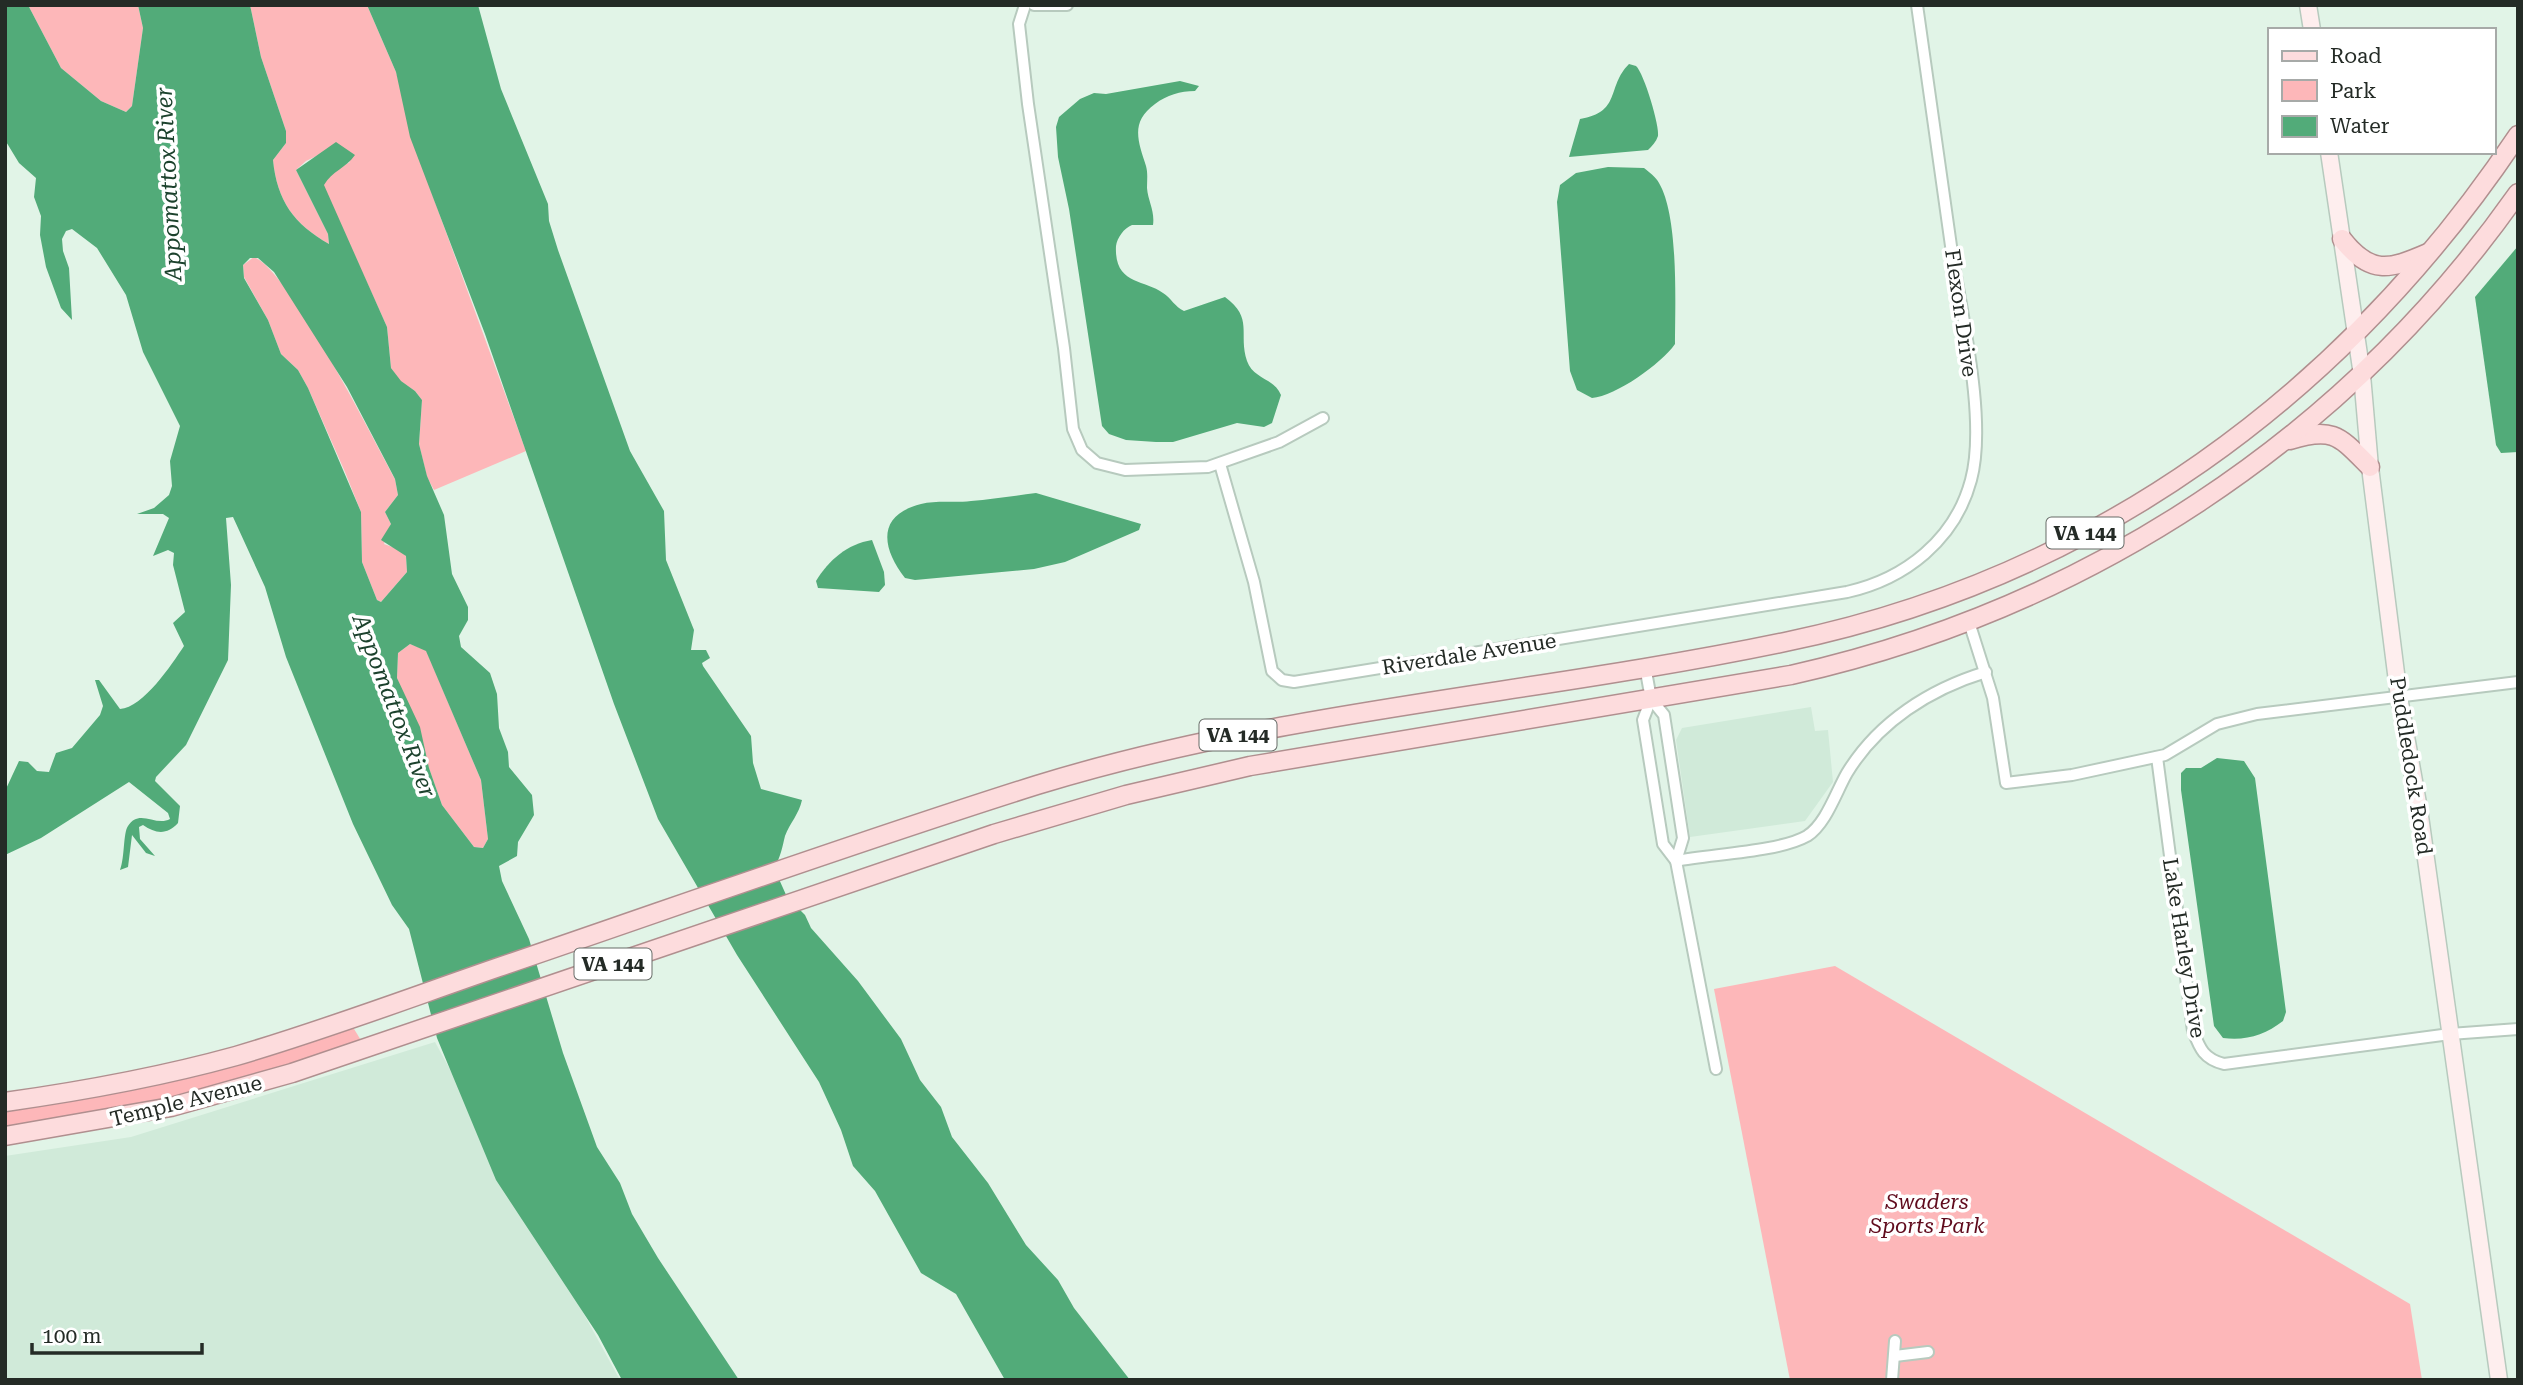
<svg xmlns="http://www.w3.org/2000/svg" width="2523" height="1385" font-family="'Roboto Serif',serif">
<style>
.built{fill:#d0ead9}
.green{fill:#fdb7b9}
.water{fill:#52ab79;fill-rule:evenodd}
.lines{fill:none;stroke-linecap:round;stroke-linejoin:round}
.street-casing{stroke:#b7cabe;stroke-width:14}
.secondary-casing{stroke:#b7cabe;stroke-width:19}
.primary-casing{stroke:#b08f8f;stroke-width:21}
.street{stroke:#fff;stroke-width:10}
.secondary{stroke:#feeeee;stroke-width:16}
.primary{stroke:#fddcdd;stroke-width:18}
.labels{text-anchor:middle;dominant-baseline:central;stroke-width:7;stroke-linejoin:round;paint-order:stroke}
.shield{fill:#fff;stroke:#666b67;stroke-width:2}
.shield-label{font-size:19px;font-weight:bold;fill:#242b26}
.street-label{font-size:21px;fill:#242b26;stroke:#fff}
.park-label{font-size:21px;font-style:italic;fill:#600b1d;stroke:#fff}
.water-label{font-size:23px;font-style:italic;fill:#1c422d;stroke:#fff}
</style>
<rect width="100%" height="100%" fill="#e1f4e7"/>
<g class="built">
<polygon points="1811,707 1815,731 1828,730 1833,782 1805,821 1690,837 1676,740 1682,728"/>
<polygon points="435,1042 620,1380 5,1380 5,1156 131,1137"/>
</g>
<g class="green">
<polygon points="28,5 138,5 143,28 132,106 126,112 101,101 61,68"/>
<path d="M 250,5 L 367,5 L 396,72 L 431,191 L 526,451 L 434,490 L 427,477 L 419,444 L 422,400 L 415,391 L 400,381 L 391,368 L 387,327 L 323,185 L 330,173 L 350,162 L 327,151 L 306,161 L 296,170 L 328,234 L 329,244 C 294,224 277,201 273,160 L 286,143 L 286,131 L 261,57 Z"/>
<path d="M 254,257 C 289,270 373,439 395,479 L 398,495 L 385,512 L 391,524 L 384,544 L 398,549 L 406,556 L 407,572 L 381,602 L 377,600 L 362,562 L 361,512 L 345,472 L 308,388 L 298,370 L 281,354 L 268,320 L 244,277 L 243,265 Z"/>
<polygon points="410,644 426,650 481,780 488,839 483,848 474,847 442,805 397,678 398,653"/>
<polygon points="1835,966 2410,1304 2422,1380 1790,1380 1714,989"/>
<polygon points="351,1024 362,1042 303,1062 177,1098 5,1128 5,1107"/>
</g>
<g class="water">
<path d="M 5,5 L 28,5 L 61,68 L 101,101 L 126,112 L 132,106 L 143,28 L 138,5 L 250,5 L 261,57 L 286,131 L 286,143 L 273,160 C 277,201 294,224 329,244 L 328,234 L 296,170 L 336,142 L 355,155 C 346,168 332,171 324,185 L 387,327 L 391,368 L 401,381 L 415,391 L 422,400 L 419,444 L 427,476 L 444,515 L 452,574 L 468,607 L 468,620 L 459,636 L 461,647 L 490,673 L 497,694 L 499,728 L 508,752 L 509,767 L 532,795 L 534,815 L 518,842 L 517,856 L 499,866 L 502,881 L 529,939 L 563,1053 L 597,1147 L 620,1183 L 632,1214 L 658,1258 L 739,1380 L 622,1380 L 598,1335 L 496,1180 L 437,1038 L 409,929 L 392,905 L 353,824 L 286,657 L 265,587 L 233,517 L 226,518 L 231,585 L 228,660 L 186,745 L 156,777 L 155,781 L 180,806 L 178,823 C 167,835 156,834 143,825 L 139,827 L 140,839 L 155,856 L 146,853 L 132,835 L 128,867 L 120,870 C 125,857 123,833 128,826 C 139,808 156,827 170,819 L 168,813 L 129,782 L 41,838 L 5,855 L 5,791 L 19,761 L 28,762 L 37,771 L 49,772 L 56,753 L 72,748 L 100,715 L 103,706 L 95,680 L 99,680 L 120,709 C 143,708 172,664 184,646 L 173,623 L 185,612 L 173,565 L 174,553 L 168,550 L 153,556 L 169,518 L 163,514 L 137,514 L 154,508 L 169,495 L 172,486 L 170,461 L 180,426 L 143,352 L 126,295 L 97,248 L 72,229 L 66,231 L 62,239 L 63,251 L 69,268 L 72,320 L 61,308 L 46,267 L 40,235 L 41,216 L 34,197 L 36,178 L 19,163 L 5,140 ZM 250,258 L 258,258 L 274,272 L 347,387 L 395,479 L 398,495 L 385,512 L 391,524 L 381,540 L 406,556 L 407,572 L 381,602 L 377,600 L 362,562 L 361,512 L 308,388 L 298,370 L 281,354 L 268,320 L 244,278 L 243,265 ZM 410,644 L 426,651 L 481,780 L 488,839 L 483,848 L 474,847 L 442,805 L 429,768 L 420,727 L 397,678 L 398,653 Z"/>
<path d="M 367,5 L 478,5 L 501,89 L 548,204 L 549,221 L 558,250 L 630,451 L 664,511 L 666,560 L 694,630 L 691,650 L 706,650 L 710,658 L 702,663 L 703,666 L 751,736 L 753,763 L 761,789 L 802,800 C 799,814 790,823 785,836 C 782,848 781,856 774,868 L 787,897 L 805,915 L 811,928 L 858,981 L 901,1039 L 920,1080 L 941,1107 L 952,1137 L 988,1183 L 1026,1245 L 1058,1280 L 1074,1308 L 1130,1380 L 1005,1380 L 956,1294 L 921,1273 L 875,1191 L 853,1166 L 841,1130 L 819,1082 L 737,955 L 658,819 L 614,704 L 485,334 L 410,137 L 396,72 Z"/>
<path d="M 1629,64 L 1636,66 C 1644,73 1660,127 1658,136 C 1656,142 1652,146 1648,150 L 1569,157 L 1580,119 C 1622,112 1606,87 1629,64 Z"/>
<path d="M 1180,81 L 1199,86 L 1195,91 C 1180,91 1167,95 1155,104 C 1130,122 1138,141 1146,166 C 1148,173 1147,180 1147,188 C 1148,201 1155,211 1153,225 L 1132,225 C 1124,228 1117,238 1116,246 C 1114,285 1144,279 1163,293 C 1171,298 1175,307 1184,311 L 1225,297 C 1254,318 1238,334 1247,361 C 1253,379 1274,378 1281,395 L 1272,423 L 1264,427 L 1237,423 L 1173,442 L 1156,442 L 1126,440 L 1109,434 L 1102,426 L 1069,209 L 1058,157 L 1056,127 L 1059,117 L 1080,99 L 1094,93 L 1106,94 Z"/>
<path d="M 1608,167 L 1644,168 C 1649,172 1656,177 1659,183 C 1679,217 1675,304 1675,344 C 1661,364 1616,396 1592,398 L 1577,390 L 1570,371 L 1557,202 L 1560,185 L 1576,173 Z"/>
<polygon points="2518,246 2518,452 2501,453 2496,445 2475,297"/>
<path d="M 1036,493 L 1141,524 L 1139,530 L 1065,562 L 1034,569 L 915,580 L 905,578 C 881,547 877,515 921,504 C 936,500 955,503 971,501 C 992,499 1014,496 1036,493 Z"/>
<path d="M 872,540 L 884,572 L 885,585 L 879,592 L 818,588 L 816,581 C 829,560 847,544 872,540 Z"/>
<path d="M 2217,758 L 2244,761 L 2255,778 L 2286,1012 L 2283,1021 C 2265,1035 2246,1041 2223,1038 L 2214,1026 L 2181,790 L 2181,773 L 2186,768 L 2201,768 Z"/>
</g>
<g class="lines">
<defs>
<g id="street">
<polyline points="1025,5 1019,24 1028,104 1064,348 1073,429 1082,450 1097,463 1125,470 1208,467 1279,442 1323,418"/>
<polyline points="1034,5 1067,5"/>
<path d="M 1220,464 L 1254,582 L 1272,671 L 1282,680 L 1294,682 L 1847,592 C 1905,579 1955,540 1971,480 C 1987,421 1962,316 1952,253 C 1940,171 1929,88 1917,5"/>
<polyline points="1969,622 1993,698 2006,783 2072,775 2165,755 2217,724 2257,714 2518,682"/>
<polyline points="1645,666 1651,699 1664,715 1683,838 1676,861"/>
<polyline points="1651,699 1643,720 1663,844 1676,861 1716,1069"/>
<path d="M 2157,757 L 2193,1031 C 2200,1049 2204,1059 2224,1064 L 2450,1034 L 2518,1029"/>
<path d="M 1676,861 C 1711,854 1779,852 1807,836 C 1826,824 1836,792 1847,773 C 1878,722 1930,689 1986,672"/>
<polyline points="1895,1356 1928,1352"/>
<polyline points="1892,1380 1895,1341"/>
</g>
<g id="secondary">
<polyline points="2308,5 2312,30"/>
<polyline points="2329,152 2362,375 2370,467 2399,697 2419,809 2499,1380"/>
</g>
<g id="primary">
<path d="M 2342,239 C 2370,275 2389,270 2428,253"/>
<path d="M 2290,440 C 2334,426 2340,437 2370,467"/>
<path d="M 5,1102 C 83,1091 160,1077 236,1056 C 325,1030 412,997 499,967 C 678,906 856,842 1037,785 C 1281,710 1537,694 1785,642 C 2094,578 2344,395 2518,135"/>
<path d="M 5,1136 L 171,1107 L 292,1073 L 994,834 L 1126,795 L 1250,766 L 1791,675 C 2085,609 2344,440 2518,193"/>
</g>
</defs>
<use href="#street" class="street-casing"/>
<use href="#secondary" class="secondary-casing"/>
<use href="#primary" class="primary-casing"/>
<use href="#street" class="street"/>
<use href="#secondary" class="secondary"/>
<use href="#primary" class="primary"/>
</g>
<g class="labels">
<g class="shield">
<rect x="2046.5" y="517.5" width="77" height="31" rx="5"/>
<rect x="1199.5" y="719.5" width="77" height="31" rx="5"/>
<rect x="574.5" y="948.5" width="77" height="31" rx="5"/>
</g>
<g class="shield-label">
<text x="2085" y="533">VA 144</text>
<text x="1238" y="735">VA 144</text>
<text x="613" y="964">VA 144</text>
</g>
<g class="street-label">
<text transform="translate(1961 313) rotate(82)">Flexon Drive</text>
<text transform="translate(1469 654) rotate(-9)">Riverdale Avenue</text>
<text transform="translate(2411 766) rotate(81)">Puddledock Road</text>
<text transform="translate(2184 948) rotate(81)">Lake Harley Drive</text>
<text transform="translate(186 1101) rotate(-14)">Temple Avenue</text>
</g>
<g class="park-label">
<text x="1927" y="1202">Swaders<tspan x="1927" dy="24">Sports Park</tspan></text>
</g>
<g class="water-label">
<text transform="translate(169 184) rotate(-93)">Appomattox River</text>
<text transform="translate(394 706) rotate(69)">Appomattox River</text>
</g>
</g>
<rect width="2523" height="1385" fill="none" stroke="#242b26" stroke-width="14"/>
<rect x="2268" y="28" width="228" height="126" fill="#ffffff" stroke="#a7aaa8" stroke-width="2"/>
<rect x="2282" y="51" width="35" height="10" fill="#fddcdd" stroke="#a7aaa8" stroke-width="2"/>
<text x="2330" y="63" font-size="21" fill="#242b26">Road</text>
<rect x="2282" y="80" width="35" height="21" fill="#fdb7b9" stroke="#a7aaa8" stroke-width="2"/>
<text x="2330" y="98" font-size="21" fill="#242b26">Park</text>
<rect x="2282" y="116" width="35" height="21" fill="#52ab79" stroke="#a7aaa8" stroke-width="2"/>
<text x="2330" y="133" font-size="21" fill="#242b26">Water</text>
<path d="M32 1343v10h170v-10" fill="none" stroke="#242b26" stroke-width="3.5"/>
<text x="42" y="1343" font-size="21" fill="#242b26" stroke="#ffffff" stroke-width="5" paint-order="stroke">100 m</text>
</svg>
